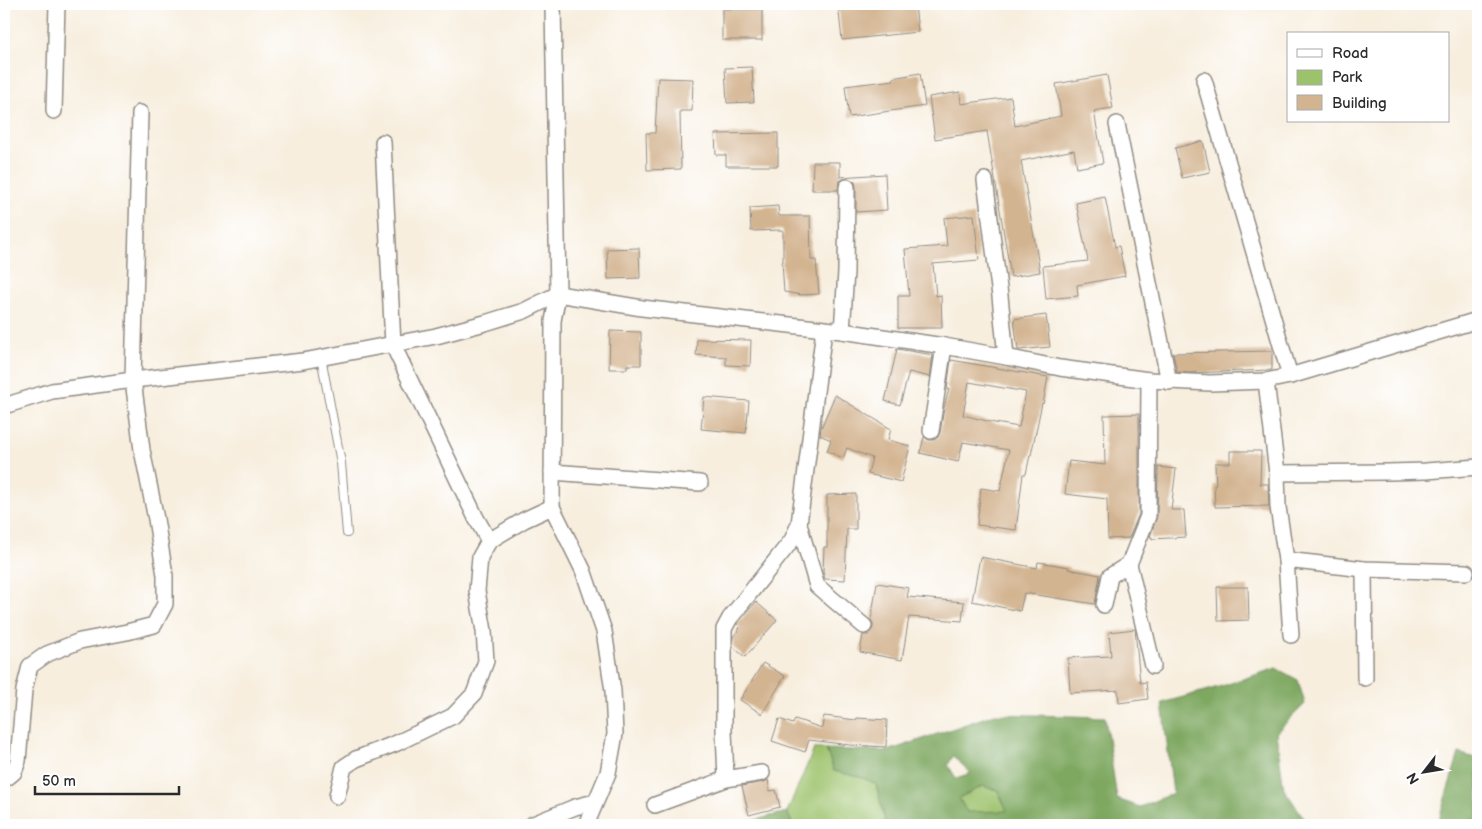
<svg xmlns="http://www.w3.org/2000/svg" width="1482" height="829" font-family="'Balsamiq Sans',sans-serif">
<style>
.green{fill:#9dc26c;stroke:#64764c}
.forest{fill:#7ea860;stroke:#546a46;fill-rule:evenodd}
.building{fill:#d3b490;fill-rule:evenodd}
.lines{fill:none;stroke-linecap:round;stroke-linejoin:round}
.lane-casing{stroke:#918c84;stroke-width:10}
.street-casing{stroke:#918c84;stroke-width:18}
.lane{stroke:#fff;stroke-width:8}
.street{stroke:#fff;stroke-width:15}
</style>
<rect width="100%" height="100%" fill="#fff"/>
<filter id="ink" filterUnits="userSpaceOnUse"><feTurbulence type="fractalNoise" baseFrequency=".02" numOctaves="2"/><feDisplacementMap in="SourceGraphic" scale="10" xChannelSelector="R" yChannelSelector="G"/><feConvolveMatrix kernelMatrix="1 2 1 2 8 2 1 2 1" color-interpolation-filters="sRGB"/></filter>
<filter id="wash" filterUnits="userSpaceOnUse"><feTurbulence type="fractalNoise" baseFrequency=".0096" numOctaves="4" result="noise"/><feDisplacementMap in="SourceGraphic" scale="20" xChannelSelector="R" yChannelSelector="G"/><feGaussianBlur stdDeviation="1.12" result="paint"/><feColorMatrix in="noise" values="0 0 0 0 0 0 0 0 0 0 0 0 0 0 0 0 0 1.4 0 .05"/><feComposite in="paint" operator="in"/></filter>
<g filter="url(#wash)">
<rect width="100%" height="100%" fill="#f7eede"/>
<g class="green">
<polygon points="814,749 826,749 834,771 863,778 876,784 886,825 793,825 787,812"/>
<polygon points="983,786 998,791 1008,812 967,812 958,798"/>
</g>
<g class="forest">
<path d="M 1276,668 L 1298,680 L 1305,704 L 1276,733 L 1284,789 L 1309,825 L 886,825 L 876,784 L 863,778 L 834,771 L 826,749 L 888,751 L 995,714 L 1105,717 L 1117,799 L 1140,807 L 1173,793 L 1162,703 L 1222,686 ZM 953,756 L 971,773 L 956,778 L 948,765 ZM 983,786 L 998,791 L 1007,811 L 967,812 L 959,798 Z"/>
<polygon points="1459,753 1478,759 1478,825 1438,825 1442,808"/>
<polygon points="787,812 793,825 734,825"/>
</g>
<g id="blocks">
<g class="building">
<polygon points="838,4 915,4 918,32 842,40"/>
<rect x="722" y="9" width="40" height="31"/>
<polygon points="752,67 754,102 727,103 725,68"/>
<polygon points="920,73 925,106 849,117 845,86 894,80 893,78"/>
<polygon points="1107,75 1113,108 1094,111 1103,163 1077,168 1074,150 1021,161 1040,272 1011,277 987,131 935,139 929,97 960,92 961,104 1011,97 1015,126 1061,116 1056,84"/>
<polygon points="658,78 693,79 692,111 680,111 681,169 647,170 646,133 655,133"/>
<polygon points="778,133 778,166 726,166 726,155 716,155 715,134"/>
<polygon points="1203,141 1210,172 1182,178 1175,148"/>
<polygon points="813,162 840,162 840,177 885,174 887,210 856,212 856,187 855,182 848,178 843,179 839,182 838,190 812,190"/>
<polygon points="1105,197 1115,247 1119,246 1125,276 1077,285 1078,296 1046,299 1043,266 1088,261 1076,203"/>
<polygon points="778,206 779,216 810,216 811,260 816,260 819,294 802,295 784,292 782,262 783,262 783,230 751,231 750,208"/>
<polygon points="974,215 979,260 933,264 936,296 941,295 942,328 898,328 898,296 909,296 905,249 947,246 944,218"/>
<polygon points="639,248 640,278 608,279 607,249"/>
<polygon points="1046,315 1050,347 1018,350 1014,319"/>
<polygon points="610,331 641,332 641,365 627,365 627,369 609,369"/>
<polygon points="697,339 751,340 750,366 726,365 726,357 696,355"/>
<polygon points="897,349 933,355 930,377 909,372 900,405 885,401"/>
<polygon points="1272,351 1272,370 1188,373 1177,372 1173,353"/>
<path d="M 951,360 L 1048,377 L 1043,404 L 1042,403 L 1031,455 L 1030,455 L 1026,474 L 1023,474 L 1016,530 L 977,525 L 981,488 L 1000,491 L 1009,450 L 963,442 L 958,462 L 920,453 L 924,437 L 929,440 L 934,440 L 938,437 L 940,433 L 944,408 L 949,389 L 947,389 ZM 969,382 L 1026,392 L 1019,427 L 995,423 L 963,415 Z"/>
<polygon points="835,395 891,429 888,440 910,446 901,482 868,474 872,458 847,448 843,458 827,451 831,440 820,435 821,428"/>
<polygon points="704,397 749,401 746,433 701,429"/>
<polygon points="1139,414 1139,514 1129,538 1108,539 1107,499 1065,494 1069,461 1105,465 1104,415"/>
<polygon points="1230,451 1261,451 1260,484 1268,484 1269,506 1215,507 1214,485 1216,485 1215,463 1230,463"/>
<polygon points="1158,467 1176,469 1171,510 1184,510 1186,537 1152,539 1152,537 1150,537 1157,516"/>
<polygon points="856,494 856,529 847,529 845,580 825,579 823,572 824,547 827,547 827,495"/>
<polygon points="980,557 1037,568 1038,562 1069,567 1068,569 1100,575 1095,604 1024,593 1020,611 972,601"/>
<polygon points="877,583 909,588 907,597 964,602 962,621 909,617 902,660 860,652 863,635 868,635 873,628 873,623 871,620"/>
<polygon points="1217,587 1248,587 1249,620 1218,621"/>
<polygon points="756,602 777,620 745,657 733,647 733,637 740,628 737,625 738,623"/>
<polygon points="1135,629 1140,683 1146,682 1148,699 1119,703 1118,690 1070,693 1068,658 1111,656 1109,632"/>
<polygon points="763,663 785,676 762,714 740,700"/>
<polygon points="824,716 856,720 857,718 887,720 886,747 850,745 809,740 805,752 772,741 779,719 793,724 795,719 822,728"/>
<polygon points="768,780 770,791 776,790 780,807 749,815 742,786 764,782"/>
</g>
</g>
</g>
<g filter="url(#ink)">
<use href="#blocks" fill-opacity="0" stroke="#918c84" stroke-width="1"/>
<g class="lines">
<defs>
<polyline id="lane" points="321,357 341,463 347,533"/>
<g id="street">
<polyline points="553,4 558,294 553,321 552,507 583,570 604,631 613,691 615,734 608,773 586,825"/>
<polyline points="1204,80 1290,376"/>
<polyline points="54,111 57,4"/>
<polyline points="1117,124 1169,382"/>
<polyline points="383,142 393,345 476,518 489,541"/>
<polyline points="985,180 1000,296 1006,357"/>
<polyline points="842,331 846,272 847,187"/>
<polyline points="1149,380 1148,516 1129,564 1153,666"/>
<polyline points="1266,381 1277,473 1278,507 1286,560 1291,635"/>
<polyline points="4,406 52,391 133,380 303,361 436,336 485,323 524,311 558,294 642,308 842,331 944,346 1006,357 1060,368 1149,380 1210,383 1266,381 1290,376 1478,320"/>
<polyline points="931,431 944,346"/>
<polyline points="552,472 700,483"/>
<polyline points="1277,473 1388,472 1426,471 1478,467"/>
<polyline points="799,524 817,586 864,626"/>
<polyline points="1286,560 1364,569 1466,572"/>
<polyline points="1364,569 1365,678"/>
<polyline points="1104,605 1110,576 1129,564"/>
<polyline points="4,779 8,777 14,772 18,761 24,690 30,666 47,654 80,641 127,632 154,625 165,604 165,575 156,519 142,450 133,380 140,113"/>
<polyline points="726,779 724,731 724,629 730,618 792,540 799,524 824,330"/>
<polyline points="337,796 344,767 356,759 397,743 453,716 474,694 486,661 484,631 477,591 480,557 489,541 524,520 552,507"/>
<polyline points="655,805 726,779 762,773"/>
<polyline points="531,825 575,807 595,802"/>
</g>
</defs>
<use href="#lane" class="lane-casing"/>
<use href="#street" class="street-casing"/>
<use href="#lane" class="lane"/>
<use href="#street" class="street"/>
</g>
</g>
<rect width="1482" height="829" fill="none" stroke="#fff" stroke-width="20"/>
<rect x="1287" y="32" width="162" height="90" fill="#ffffff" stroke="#aaaaaa"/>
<rect x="1297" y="49" width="25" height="8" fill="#ffffff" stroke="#aaaaaa"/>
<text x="1332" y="58" font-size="15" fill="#2b2b2b">Road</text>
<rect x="1297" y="70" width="25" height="15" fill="#9dc26c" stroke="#aaaaaa"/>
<text x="1332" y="82" font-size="15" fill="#2b2b2b">Park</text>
<rect x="1297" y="95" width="25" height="15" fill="#d3b490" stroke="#aaaaaa"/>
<text x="1332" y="108" font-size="15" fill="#2b2b2b">Building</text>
<g transform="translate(1424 772) rotate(239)" stroke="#ffffff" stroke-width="4" paint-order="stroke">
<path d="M0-4L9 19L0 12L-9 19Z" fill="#2b2b2b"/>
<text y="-8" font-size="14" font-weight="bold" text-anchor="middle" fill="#2b2b2b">N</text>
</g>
<path d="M35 786v8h144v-8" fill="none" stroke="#2b2b2b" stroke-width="2.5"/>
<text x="42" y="786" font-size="15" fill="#2b2b2b" stroke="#ffffff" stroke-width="4" paint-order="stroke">50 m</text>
</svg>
